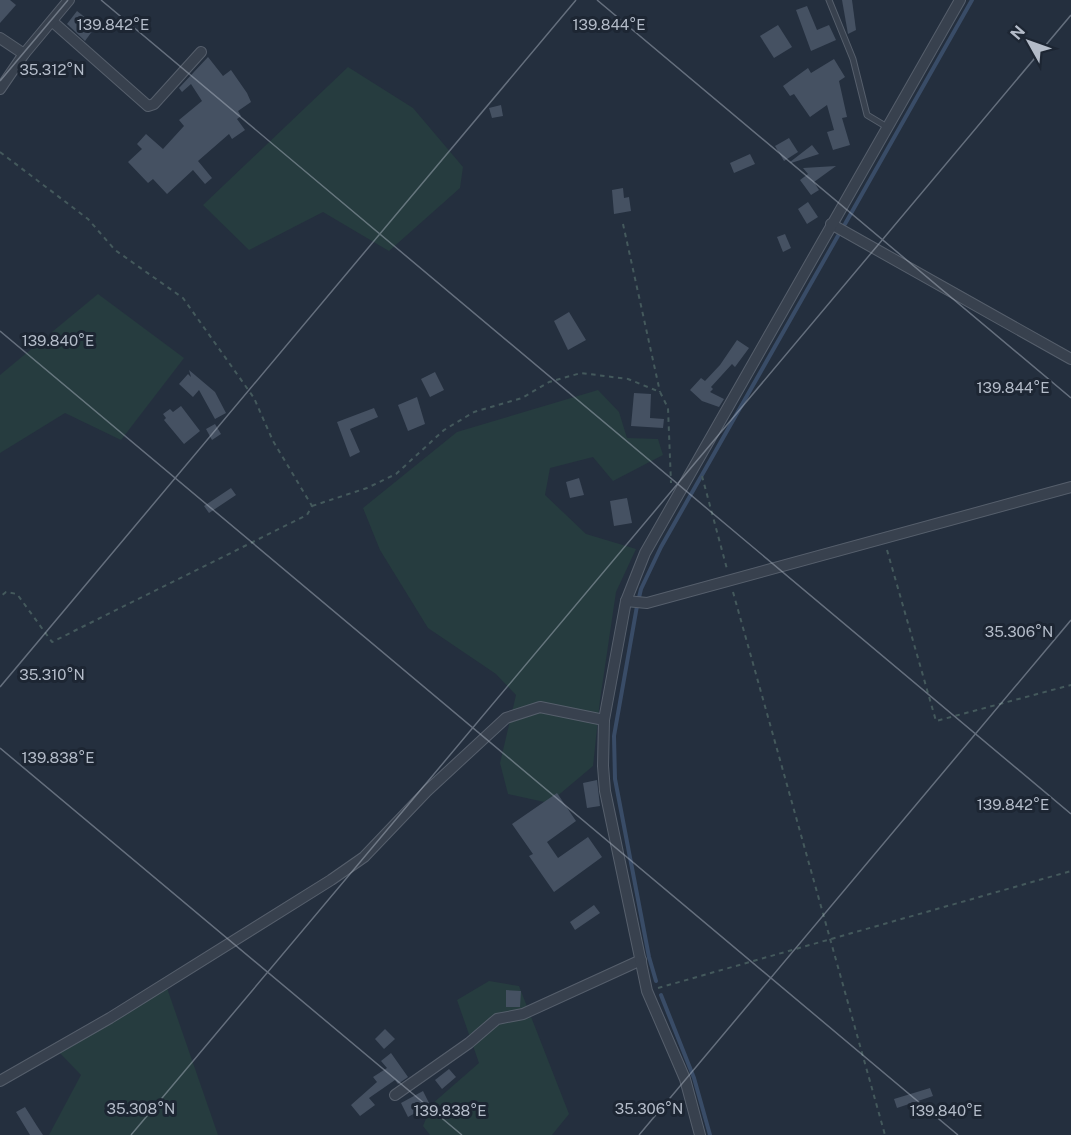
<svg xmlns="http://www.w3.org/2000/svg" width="1071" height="1135" font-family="'Public Sans',sans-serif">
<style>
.green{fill:#263c3f}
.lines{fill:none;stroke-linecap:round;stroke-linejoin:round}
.stream{stroke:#394c67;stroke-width:4}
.building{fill:#455162}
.service-casing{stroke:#565f6c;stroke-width:7}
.minor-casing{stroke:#565f6c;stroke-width:12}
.path{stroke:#44595c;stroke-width:2;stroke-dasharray:4.5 4.5;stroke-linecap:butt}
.service{stroke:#38414e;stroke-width:5}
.minor{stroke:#38414e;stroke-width:10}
.ticks{fill:none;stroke:#b4bcc9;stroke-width:1.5;stroke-opacity:0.45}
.ticks-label{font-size:15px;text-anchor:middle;fill:#b4bcc9;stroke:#1d2633;stroke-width:6;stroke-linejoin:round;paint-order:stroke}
</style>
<rect width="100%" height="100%" fill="#242f3e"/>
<g class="green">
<polygon points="348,67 413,108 463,167 460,188 389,251 323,212 249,250 203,205"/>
<polygon points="98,294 184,358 121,440 65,413 0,453 0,375"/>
<polygon points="598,390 619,412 627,438 658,439 663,455 613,481 593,457 550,468 545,495 586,534 636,549 616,592 600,700 593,766 549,803 508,794 500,763 516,695 496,674 428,628 380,550 363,508 457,432"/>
<polygon points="489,981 519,986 569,1114 552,1135 430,1135 423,1126 432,1104 479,1063 457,1000"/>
<polygon points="167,988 218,1135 49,1135 81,1075 58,1051"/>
</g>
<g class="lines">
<g class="stream">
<polyline points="845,224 972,0"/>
<polyline points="656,981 649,957 615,779 614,736 637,606 641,589 661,547 839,234"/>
<polyline points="661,995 694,1078 710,1135"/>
</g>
</g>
<g class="building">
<polygon points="0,0 10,0 16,5 0,23"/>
<polygon points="842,0 852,0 856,30 848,34"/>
<polygon points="807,6 817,30 829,25 836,40 811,51 796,10"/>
<polygon points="77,11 96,26 85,41 67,24"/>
<polygon points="778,25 792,47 774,58 760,36"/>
<polygon points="208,57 223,76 231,70 247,93 251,102 238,111 241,116 237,119 245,130 232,139 229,134 198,161 212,178 205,184 193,170 167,194 153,179 148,183 128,162 142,149 137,144 146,134 163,149 184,126 179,120 202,101 191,84 182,92 179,88"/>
<polygon points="834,59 845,77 839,81 847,117 842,118 850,145 833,150 827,132 834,130 827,105 810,117 794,94 790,96 783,86 808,68 811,73"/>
<polygon points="501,105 503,116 492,118 489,108"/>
<polygon points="789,138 798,152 784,161 775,146"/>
<polygon points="812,145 819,154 791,163 790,162"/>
<polygon points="750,154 755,164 734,173 730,163"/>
<polygon points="836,166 814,182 819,190 811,195 800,180 808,174 803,168"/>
<polygon points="623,188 624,198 629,197 631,211 614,214 612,190"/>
<polygon points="808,202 818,217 807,224 798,209"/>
<polygon points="785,234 791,248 783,252 777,237"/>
<polygon points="569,312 586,340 568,350 554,321"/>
<polygon points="737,340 749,348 735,367 732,364 711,387 713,389 710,392 724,399 719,407 702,401 690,390 701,378 705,381 720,365"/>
<polygon points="189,370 215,392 226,413 215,419 199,390 193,397 179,384 188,374 191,377"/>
<polygon points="435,372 444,390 430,397 421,379"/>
<polygon points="634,393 651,394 650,418 664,419 663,428 631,426"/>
<polygon points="417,397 425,424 408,431 398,405"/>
<polygon points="181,406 200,431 184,444 164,420 166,418 163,414 170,409 173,412"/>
<polygon points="374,408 378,417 350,429 360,452 350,457 337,422"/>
<polygon points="215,424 221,434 212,440 206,429"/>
<polygon points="579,478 584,495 570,498 566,482"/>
<polygon points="231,488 236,495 209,513 204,506"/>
<polygon points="627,498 632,523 614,526 610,501"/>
<polygon points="597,780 600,806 587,808 583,783"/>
<polygon points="557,793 576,821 547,842 558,858 588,837 602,857 554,892 529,856 533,854 512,824"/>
<polygon points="594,905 600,913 575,930 570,922"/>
<polygon points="506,990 521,991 520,1007 506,1007"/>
<polygon points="385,1029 395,1039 384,1049 375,1039"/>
<polygon points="391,1053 408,1077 398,1084 395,1080 369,1098 375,1105 360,1116 351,1105 377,1082 373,1077 387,1068 381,1061"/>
<polygon points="449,1069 456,1077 442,1089 435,1080"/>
<polygon points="930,1088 933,1096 897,1108 894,1099"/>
<polygon points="423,1091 430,1105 408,1117 401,1103"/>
<polygon points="25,1107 37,1126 43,1135 30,1135 16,1112"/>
</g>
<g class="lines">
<defs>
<polyline id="service" points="829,0 853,59 867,115 887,127"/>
<g id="minor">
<polyline points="53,22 148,106 154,104 201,52"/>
<polyline points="0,38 24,54"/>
<polyline points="0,89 24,54 69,0"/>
<polyline points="831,224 1071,359"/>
<polyline points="626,601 647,603 1071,487"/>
<polyline points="0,1081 110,1018 331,880 364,857 427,791 506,718 540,707 604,720"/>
<polyline points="395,1095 469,1043 497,1019 523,1014 641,960"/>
<polyline points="700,1135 685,1079 647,991 605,791 603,766 604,720 626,601 645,553 960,0"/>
</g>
</defs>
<use href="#service" class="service-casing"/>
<use href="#minor" class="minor-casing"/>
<g class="path">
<polyline points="0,152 88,219 115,250 183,298 254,398 273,441 312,506 307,515 52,642 17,594 6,592 0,597"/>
<polyline points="623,224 660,392"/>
<polyline points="702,476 727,569"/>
<polyline points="312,506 367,488 396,474 444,430 474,412 522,398 549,382 581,373 628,379 660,392 668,408 671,483"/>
<polyline points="887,550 936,721 1071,685"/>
<polyline points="733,592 885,1135"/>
<polyline points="658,988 1071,871"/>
</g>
<use href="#service" class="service"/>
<use href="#minor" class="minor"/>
</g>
<path class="ticks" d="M 101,0 L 1071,814M 597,0 L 1071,398M 0,81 L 68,0M 0,331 L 958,1135M 0,687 L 576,0M 0,748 L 462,1135M 131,1135 L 1071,15M 639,1135 L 1071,620"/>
<g class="ticks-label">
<text x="113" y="30">139.842°E</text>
<text x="609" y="30">139.844°E</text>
<text x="52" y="75">35.312°N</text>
<text x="58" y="346">139.840°E</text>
<text x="1013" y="393">139.844°E</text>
<text x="1019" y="637">35.306°N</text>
<text x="52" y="680">35.310°N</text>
<text x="58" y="763">139.838°E</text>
<text x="1013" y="810">139.842°E</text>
<text x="141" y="1114">35.308°N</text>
<text x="649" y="1114">35.306°N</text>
<text x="450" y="1116">139.838°E</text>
<text x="946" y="1116">139.840°E</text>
</g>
<g transform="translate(1029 42) rotate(310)" stroke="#1d2633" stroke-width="4.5" paint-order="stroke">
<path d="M0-4.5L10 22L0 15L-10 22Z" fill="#b4bcc9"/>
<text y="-9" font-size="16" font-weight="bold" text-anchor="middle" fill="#b4bcc9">N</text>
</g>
</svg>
